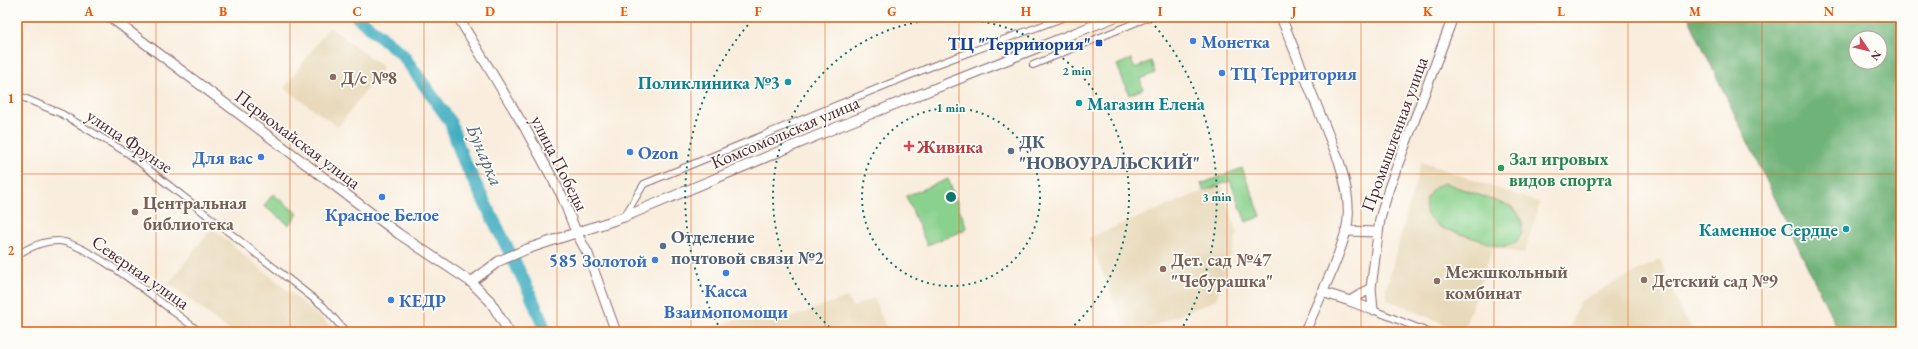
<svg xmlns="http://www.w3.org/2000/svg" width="1918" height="349" font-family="'EB Garamond',serif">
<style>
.built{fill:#e8d9ba}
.green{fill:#8ad18d;stroke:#6a785c}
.forest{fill:#6fb378;stroke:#5c6952;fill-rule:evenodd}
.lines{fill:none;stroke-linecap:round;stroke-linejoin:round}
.river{stroke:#43aec1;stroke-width:13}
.street-casing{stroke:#876769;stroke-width:8}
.secondary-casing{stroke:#876769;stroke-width:11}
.street{stroke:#fff;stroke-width:6}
.secondary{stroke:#fff;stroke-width:9}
.grid{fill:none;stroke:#e8590c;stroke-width:1;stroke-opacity:0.55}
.ring{fill:none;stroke:#0f766e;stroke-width:2;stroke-dasharray:2 4}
.shop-dot{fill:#3f7fe0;stroke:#fdfcf7;stroke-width:1.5}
.transit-dot{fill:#1a4fb4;stroke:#fdfcf7;stroke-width:1.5}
.education-dot{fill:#8d6e63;stroke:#fdfcf7;stroke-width:1.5}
.culture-dot{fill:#0f9aa8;stroke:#fdfcf7;stroke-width:1.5}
.health-dot{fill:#e0444e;stroke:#fdfcf7;stroke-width:1.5}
.service-dot{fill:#5c6f8a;stroke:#fdfcf7;stroke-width:1.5}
.leisure-dot{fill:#2e9e5b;stroke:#fdfcf7;stroke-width:1.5}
.labels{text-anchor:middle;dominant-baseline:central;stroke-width:3.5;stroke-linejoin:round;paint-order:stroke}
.shop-label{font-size:18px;font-weight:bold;fill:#366cbe;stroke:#fdfcf7;text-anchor:start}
.transit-label{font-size:18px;font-weight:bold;fill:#164399;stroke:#fdfcf7;text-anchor:end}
.education-label{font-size:18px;font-weight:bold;fill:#785e54;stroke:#fdfcf7;text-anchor:start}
.culture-label{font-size:18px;font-weight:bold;fill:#0d838f;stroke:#fdfcf7;text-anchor:end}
.street-label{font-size:18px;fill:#4a1f2b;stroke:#fdfcf7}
.service-label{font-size:18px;font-weight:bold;fill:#4e5e75;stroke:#fdfcf7;text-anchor:start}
.health-label{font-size:18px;font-weight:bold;fill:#be3a42;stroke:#fdfcf7;text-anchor:start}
.leisure-label{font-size:18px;font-weight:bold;fill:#27864d;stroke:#fdfcf7;text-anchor:start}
.water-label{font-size:19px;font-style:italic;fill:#475f6e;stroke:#fdfcf7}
.centre{fill:#0f766e;stroke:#fdfcf7;stroke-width:2}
.ring-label{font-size:12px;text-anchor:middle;font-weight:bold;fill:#0f766e;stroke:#fdfcf7;stroke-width:3.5;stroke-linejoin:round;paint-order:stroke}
.neatline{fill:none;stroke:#e8590c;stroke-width:1.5}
.grid-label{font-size:13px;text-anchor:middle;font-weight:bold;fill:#e8590c}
</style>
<rect width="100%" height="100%" fill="#fdfcf7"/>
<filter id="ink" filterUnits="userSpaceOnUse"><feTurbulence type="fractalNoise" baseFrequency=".025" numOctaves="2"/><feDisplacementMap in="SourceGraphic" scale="8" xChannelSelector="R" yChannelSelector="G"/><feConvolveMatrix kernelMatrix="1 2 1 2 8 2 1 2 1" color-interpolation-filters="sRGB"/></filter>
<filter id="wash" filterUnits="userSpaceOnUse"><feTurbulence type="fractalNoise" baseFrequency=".012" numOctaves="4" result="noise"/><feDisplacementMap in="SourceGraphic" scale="16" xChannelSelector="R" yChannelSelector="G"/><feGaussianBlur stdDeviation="0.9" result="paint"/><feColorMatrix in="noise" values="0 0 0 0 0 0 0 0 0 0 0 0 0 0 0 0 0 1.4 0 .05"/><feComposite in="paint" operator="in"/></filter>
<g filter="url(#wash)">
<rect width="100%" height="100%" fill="#f9eddd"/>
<g class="built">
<polygon points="329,27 383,67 338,127 284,88"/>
<polygon points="1421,162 1540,203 1524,254 1493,247 1463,332 1388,300 1386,289"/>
<polygon points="1220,184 1238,233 1216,300 1139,332 1127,332 1088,238"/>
<polygon points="212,228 332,327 333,332 231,332 169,283"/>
<polygon points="1660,259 1683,316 1695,332 1569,332 1580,301"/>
<polygon points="847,297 852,307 874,298 888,332 704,332 735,319 776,323"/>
</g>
<g class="green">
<polygon points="1131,59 1135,68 1151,61 1155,73 1140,79 1143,89 1129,95 1117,65"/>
<polygon points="1242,168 1261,216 1246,222 1230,181 1204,191 1201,184"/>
<polygon points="948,179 967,229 927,245 906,196"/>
<path d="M 1445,183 L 1510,206 C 1531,220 1524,250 1498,246 L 1442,228 C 1438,225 1433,222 1429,218 C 1420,204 1430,186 1445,183 Z"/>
<polygon points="273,194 298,214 289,225 264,206"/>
</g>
<path class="forest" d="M 1688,17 L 1901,17 L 1901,332 L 1839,332 ZM 1856,38 L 1880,38 L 1880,62 L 1856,62 Z"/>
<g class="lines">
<polyline class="river" points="357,17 402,54 450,121 462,157 529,291 546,332"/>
</g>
</g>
<g filter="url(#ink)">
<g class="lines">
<defs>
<g id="street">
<polyline points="1033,65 1149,17"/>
<polyline points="17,95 62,114 129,154 323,306 346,332"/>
<polyline points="624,217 644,184 935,65 1065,17"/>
<path d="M 17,255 C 28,248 43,241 57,241 C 86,240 173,312 200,332"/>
<polyline points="1373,310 1428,332"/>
</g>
<g id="secondary">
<polyline points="110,17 399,234 471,282 490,301 509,332"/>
<polyline points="458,17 525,128 562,196 576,232 588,254 616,332"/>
<path d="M 1281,17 L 1339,161 C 1346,183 1352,209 1346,231 C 1337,265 1318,300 1305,332"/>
<polyline points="1346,231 1377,232"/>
<polyline points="471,282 499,261 527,249 624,217 840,126 1115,17"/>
<polyline points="1322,292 1350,301 1371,288"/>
<polyline points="1350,301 1373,310 1371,288 1380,219 1389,188 1453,17"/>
</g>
</defs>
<use href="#street" class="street-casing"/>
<use href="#secondary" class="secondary-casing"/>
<use href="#street" class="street"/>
<use href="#secondary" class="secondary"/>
</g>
</g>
<path class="grid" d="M 156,17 L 156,332M 290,17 L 290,332M 424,17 L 424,332M 557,17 L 557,332M 691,17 L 691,332M 825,17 L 825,332M 959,17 L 959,332M 1093,17 L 1093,332M 1227,17 L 1227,332M 1361,17 L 1361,332M 1494,17 L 1494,332M 1628,17 L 1628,332M 1762,17 L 1762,332M 17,174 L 1901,174"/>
<g class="ring">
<circle cx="951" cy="197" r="89"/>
<path d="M834 331A178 178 0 1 1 1068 331"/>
<path d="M721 330A266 266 0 0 1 755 17M1147 17A266 266 0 0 1 1181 330"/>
</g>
<g class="shop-dot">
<circle cx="1193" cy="41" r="4"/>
<circle cx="1222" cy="73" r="4"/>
<circle cx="630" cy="152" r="4"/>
<circle cx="261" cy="157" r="4"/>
<circle cx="382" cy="197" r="4"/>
<circle cx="655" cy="260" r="4"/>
<circle cx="726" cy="273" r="4"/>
<circle cx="391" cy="300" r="4"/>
</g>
<rect class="transit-dot" x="1095" y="39" width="8" height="8" rx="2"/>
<g class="education-dot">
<circle cx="333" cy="77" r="4"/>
<circle cx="135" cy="212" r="4"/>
<circle cx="1163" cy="269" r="4"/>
<circle cx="1644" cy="280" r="4"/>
<circle cx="1437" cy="281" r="4"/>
</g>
<g class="culture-dot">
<circle cx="788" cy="82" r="4"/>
<circle cx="1079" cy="103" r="4"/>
<circle cx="1846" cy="229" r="4"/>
</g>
<path class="health-dot" d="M907 140h4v4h4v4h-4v4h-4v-4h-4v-4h4z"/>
<g class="service-dot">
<circle cx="1011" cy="151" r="4"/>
<circle cx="663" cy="246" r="4"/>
</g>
<circle class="leisure-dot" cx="1501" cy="168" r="4"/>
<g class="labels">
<g class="shop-label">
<text x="1201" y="41">Монетка</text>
<text x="1230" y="73">ТЦ Территория</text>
<text x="638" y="152">Ozon</text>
<text x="253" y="157" text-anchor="end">Для вас</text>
<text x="382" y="214" text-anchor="middle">Красное Белое</text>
<text x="647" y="260" text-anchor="end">585 Золотой</text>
<text x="726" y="290" text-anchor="middle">Касса<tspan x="726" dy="21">Взаимопомощи</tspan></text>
<text x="399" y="300">КЕДР</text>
</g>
<g class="transit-label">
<text x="1091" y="43">ТЦ "Террииория"</text>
</g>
<g class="education-label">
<text x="341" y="77">Д/с №8</text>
<text x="143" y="202">Центральная<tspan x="143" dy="21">библиотека</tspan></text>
<text x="1171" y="259">Дет. сад №47<tspan x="1171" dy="21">"Чебурашка"</tspan></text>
<text x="1445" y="271">Межшкольный<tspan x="1445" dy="21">комбинат</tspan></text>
<text x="1652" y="280">Детский сад №9</text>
</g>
<g class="culture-label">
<text x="780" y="82">Поликлиника №3</text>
<text x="1087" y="103" text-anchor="start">Магазин Елена</text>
<text x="1838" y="229">Каменное Сердце</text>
</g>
<g class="street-label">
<text transform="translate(785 132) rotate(-23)">Комсомольская улица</text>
<text transform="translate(1394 134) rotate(-70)">Промышленная улица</text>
<text transform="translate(298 139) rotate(37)">Первомайская улица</text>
<text transform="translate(130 141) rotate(34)">улица Фрунзе</text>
<text transform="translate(560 163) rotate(63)">улица Победы</text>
<text transform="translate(141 272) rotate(35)">Северная улица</text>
</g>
<g class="service-label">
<text x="1019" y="141">ДК<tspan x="1019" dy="21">"НОВОУРАЛЬСКИЙ"</tspan></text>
<text x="671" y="236">Отделение<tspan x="671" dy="21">почтовой связи №2</tspan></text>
</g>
<g class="health-label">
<text x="917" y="146">Живика</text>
</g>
<g class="leisure-label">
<text x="1509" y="158">Зал игровых<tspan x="1509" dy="21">видов спорта</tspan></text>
</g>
<g class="water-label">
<text transform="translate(485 155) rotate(67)">Бунарка</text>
</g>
</g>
<circle cx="951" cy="197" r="6" class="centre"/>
<g class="ring-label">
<text x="1077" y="75">2 min</text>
<text x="951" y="112">1 min</text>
<text x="1217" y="201">3 min</text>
</g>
<rect width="1918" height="349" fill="none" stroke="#fdfcf7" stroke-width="44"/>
<g transform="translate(1868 50) rotate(125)"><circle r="19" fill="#fdfcf7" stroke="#b5a4a5"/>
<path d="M0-3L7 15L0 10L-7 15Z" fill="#d1495b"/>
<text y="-6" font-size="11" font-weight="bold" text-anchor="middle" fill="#4a1f2b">N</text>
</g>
<rect x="22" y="22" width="1874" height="305" class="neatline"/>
<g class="grid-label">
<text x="89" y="16">A</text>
<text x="223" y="16">B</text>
<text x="357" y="16">C</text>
<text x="490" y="16">D</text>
<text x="624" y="16">E</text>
<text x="758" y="16">F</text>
<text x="892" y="16">G</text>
<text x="1026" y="16">H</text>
<text x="1160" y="16">I</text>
<text x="1294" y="16">J</text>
<text x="1428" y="16">K</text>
<text x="1561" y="16">L</text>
<text x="1695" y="16">M</text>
<text x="1829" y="16">N</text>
<text x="11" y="103">1</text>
<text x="11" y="255">2</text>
</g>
</svg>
